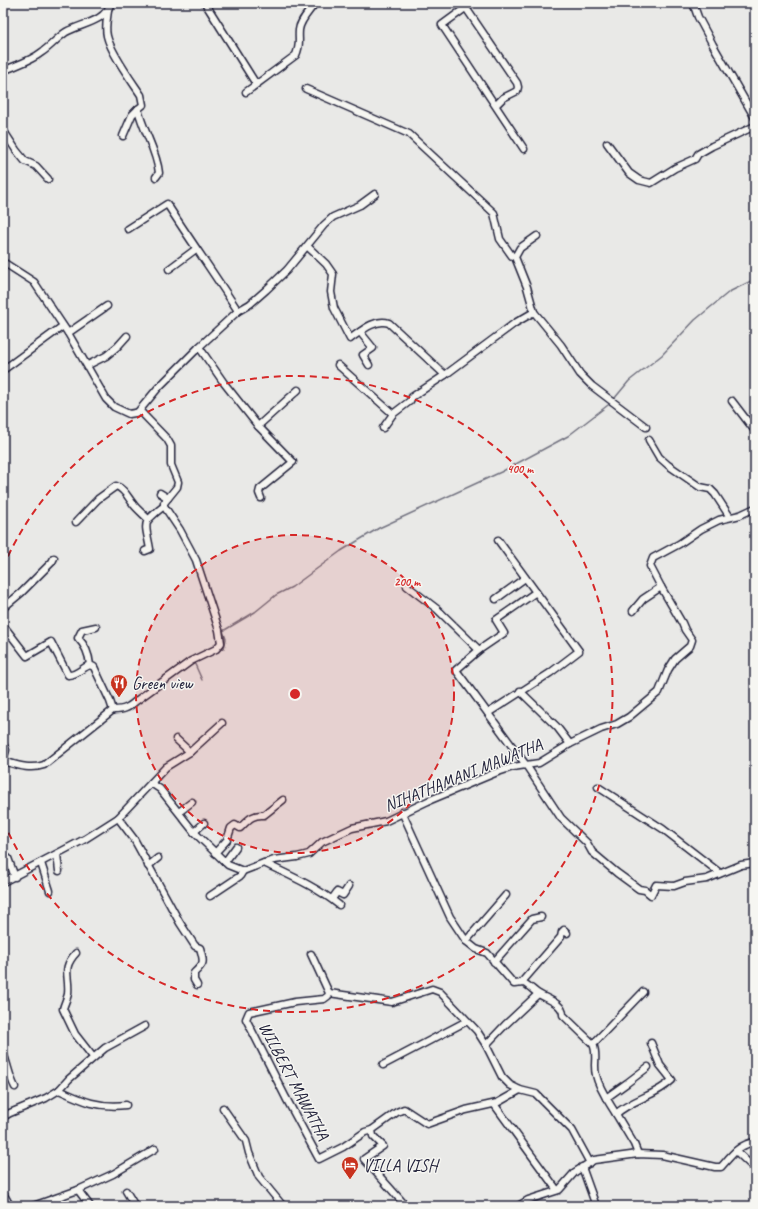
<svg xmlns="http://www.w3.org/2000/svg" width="758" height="1209" font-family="Caveat,sans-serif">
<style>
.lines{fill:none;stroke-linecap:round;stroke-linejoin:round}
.stream{stroke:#71717f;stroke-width:1.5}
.minor-casing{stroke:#22223b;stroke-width:9}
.minor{stroke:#f6f6f2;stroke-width:6}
.ring{fill:none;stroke:#d62828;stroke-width:2;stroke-dasharray:7 5}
.labels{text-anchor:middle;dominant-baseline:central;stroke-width:3;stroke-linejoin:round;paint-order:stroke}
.poi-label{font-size:17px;fill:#22223b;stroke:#f6f6f2;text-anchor:start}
.street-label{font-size:17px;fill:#22223b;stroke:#f6f6f2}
.centre{fill:#d62828;stroke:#f6f6f2;stroke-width:2}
.ring-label{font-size:12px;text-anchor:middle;font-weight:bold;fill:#d62828;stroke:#f6f6f2;stroke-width:3;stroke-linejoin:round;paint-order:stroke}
</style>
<rect width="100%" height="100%" fill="#e9e9e7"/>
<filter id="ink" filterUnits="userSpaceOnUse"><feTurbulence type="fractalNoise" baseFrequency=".025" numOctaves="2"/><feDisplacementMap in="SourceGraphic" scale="8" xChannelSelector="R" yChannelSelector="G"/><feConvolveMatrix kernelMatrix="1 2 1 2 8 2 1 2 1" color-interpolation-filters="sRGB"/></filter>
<g filter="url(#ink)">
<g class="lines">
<g class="stream">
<polyline points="614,399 629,381 662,355 695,320 729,292 755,279"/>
<polyline points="217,651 224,648 226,639 223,631 255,612 276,595 292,587 341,551 379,528 501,472 568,436 612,402"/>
<polyline points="194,662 202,680"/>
</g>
<defs>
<g id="minor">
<polyline points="205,3 256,84"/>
<polyline points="472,3 442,25 524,149"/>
<polyline points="693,3 698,17 713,45 755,118"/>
<polyline points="466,8 517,83 518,87 517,91 503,98 497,104"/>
<path d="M 108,11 C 107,18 105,28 107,36 C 111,53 131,80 141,95 L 143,105 L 138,109 C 143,131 157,151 159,173 L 156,177"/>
<path d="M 3,71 C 16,65 31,61 42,52 C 51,46 57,38 66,32 C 82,23 104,23 111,3"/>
<polyline points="306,89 409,134 494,213 500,239 512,256 515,257"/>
<path d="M 246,92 L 296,55 C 301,44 298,40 299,30 C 300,20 310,11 315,3"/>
<polyline points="3,130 16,150 25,161 36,166 48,179"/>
<polyline points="123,136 132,115 138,109"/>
<polyline points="607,143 629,173 639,180 651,183 675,168 695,159 698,154 712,146 755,126"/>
<path d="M 128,229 L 167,204 C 190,240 215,275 238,311"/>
<polyline points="537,236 520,248 515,257 527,287 534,312 561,345 580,374 592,386 646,427"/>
<path d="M 307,246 L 326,264 L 333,274 L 331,292 L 334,308 L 350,339 C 360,332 375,318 389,323 L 445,375"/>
<path d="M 3,262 L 34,282 L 68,333 L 106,399 L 114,407 L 129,414 L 141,412 L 167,439 L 171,446 L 171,465 L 178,482 L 177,487 L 164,503 L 164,506 L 180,530 L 196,560 L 219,630 L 221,643 L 216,649 L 191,661 L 136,701 C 128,708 124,710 113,710 L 44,765 C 29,770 17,765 3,761"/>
<polyline points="169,269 196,249"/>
<polyline points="360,332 373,348 363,355 369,365"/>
<polyline points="68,333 107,306"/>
<polyline points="199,347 224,383 258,426 293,462 260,489 259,493 261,498"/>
<polyline points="88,365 106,356 118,346 127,336"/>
<polyline points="338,365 393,414"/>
<polyline points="3,370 63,326"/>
<polyline points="732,401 755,431"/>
<polyline points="138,412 158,388 199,347 238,311 250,304 266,290 287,270 324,225 333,217 360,205 375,194"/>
<polyline points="258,426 298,390"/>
<polyline points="383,428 393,414 410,401 412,397 445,375 515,323 534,312"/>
<polyline points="649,440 659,457 668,465 700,487 710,489 715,494 730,517"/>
<polyline points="160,493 168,498"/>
<path d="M 76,522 L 98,499 L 116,486 C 125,489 128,498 134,505 C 138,510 143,514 148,519"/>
<path d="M 145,551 L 150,549 C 145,521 141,524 164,506"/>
<polyline points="407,586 437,609 479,650"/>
<polyline points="536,592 496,620 504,633 479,650 456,670 526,765 561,818 587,843 592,852 617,873 639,889 645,890 651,895 656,885 674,886 685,882 707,879 741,865 755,863"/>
<polyline points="496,599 525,578"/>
<polyline points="3,608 21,593 52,562 54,558"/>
<polyline points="633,611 643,599 661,587"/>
<path d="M 3,625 L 27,656 L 51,642 L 68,675 C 76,676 83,667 90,665"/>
<path d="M 96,627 L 82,630 L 78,638 C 86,646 89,654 90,665 L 94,667 L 110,701 L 113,710"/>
<polyline points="520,691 557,727 570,744"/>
<polyline points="488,713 550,673 579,651 498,540"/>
<polyline points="176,739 190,752"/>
<polyline points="3,744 6,750 3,760"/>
<polyline points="151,783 160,789 194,832 225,862 228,865 243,871 240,876 210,896"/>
<polyline points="598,787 663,829 720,873"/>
<polyline points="179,812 192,802"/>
<path d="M 402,812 L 450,917 L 466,941 L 476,949 L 487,953 L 514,984 L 524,983 C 529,986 533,990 537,993 C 546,999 563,1003 563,1015 L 593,1044 C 598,1054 593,1065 596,1075 C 599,1089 609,1102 616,1114"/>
<path d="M 118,818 L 134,839 L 180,923 L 195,946 L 200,948 C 204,962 205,963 194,973 L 194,980 L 197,985"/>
<polyline points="194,832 204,823"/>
<path d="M 215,853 L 227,840 L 231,828 L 235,825 L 240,828 C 248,820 252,814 264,815 L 283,800"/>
<polyline points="57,854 59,871"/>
<polyline points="8,858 15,877"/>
<polyline points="225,862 236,847"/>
<polyline points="41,863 50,891"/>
<polyline points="264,863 274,860 297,857 309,854 322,842 352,828 386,821 428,801 495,773 513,767 539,763 570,744 601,729 617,724 629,717 659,692 668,670 675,659 690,646 692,640 685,630 682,623 661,587 650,566 653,558 679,544 701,529 719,520 740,515 755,508"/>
<polyline points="148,866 158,858"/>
<path d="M 243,871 L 264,863 C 289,875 317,887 339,905"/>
<polyline points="3,882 85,839 118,818 166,767 190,752 222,723"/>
<polyline points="332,899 337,892 343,895 349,886"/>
<polyline points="466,941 506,895"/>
<path d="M 76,953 C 61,969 70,976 68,994 C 67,999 64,1004 63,1009 L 75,1034 L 93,1057"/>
<polyline points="311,954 329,993 328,996 324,999 295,1002 249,1012 246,1019 286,1098 319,1159 343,1147 365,1132 372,1130"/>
<polyline points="494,962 532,919 541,917"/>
<polyline points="521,983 561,937 562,932 564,930 567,933"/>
<polyline points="329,993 392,1002 432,989 440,992 477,1031 486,1045 502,1077 510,1085 520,1090 536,1094 572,1130 590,1163"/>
<polyline points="593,1044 643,992"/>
<polyline points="486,1045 505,1025 538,994"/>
<path d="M 3,1053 C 8,1065 9,1076 15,1087"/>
<polyline points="383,1065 467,1021"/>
<path d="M 59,1090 C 83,1101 98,1108 126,1105"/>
<polyline points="606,1098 627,1083 648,1067"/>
<polyline points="494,1104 557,1190"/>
<polyline points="223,1108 246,1141 249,1153 259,1177 283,1206"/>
<polyline points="3,1117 10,1113 46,1098 59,1090 69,1079 105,1048 145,1026"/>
<polyline points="736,1151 755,1169"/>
<path d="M 638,1154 L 634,1144 L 616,1114 C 632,1099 656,1096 672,1080 L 660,1065 L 651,1043"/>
<polyline points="582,1167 596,1206"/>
<polyline points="78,1190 90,1206"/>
<polyline points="126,1191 135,1206"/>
<polyline points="3,1193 10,1206"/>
<polyline points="57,1198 61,1206"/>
<polyline points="33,1206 78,1190 113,1174 155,1149"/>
<polyline points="406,1206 364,1159 383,1146 373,1136 372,1130 397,1112 404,1109 427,1124 466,1110 497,1103 520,1090"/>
<path d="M 518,1206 L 528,1200 L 559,1190 L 575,1172 L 594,1160 L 638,1154 L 662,1155 L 715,1167 L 721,1167 C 731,1156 739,1144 755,1142"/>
</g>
</defs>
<use href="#minor" class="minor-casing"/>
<use href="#minor" class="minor"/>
</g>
</g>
<circle cx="295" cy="694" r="159" fill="#d62828" fill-opacity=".12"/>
<g class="ring">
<circle cx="295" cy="694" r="159"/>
<path d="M3 567A318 318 0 1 1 3 821"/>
</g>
<defs>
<symbol id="restaurant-pin" viewBox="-11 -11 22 30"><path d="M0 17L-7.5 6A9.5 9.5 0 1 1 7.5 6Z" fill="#c8321e" stroke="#f6f6f2"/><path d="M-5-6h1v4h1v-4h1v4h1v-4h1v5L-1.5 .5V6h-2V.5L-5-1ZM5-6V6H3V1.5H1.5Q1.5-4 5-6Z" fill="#fff"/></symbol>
<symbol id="hotel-pin" viewBox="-11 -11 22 30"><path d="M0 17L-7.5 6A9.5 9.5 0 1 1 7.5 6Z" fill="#c8321e" stroke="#f6f6f2"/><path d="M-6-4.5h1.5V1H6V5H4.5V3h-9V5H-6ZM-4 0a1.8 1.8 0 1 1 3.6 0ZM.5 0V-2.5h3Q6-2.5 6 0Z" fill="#fff"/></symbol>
</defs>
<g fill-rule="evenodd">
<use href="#restaurant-pin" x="109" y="673" width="20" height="27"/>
<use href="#hotel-pin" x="340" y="1155" width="20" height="27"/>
</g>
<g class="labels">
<g class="poi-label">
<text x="132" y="683">Green view</text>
<text x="363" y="1165">VILLA VISH</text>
</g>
<g class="street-label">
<text transform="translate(463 775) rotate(-22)">NIHATHAMANI MAWATHA</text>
<text transform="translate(294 1081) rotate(62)">WILBERT MAWATHA</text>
</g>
</g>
<circle cx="295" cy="694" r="6" class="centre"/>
<g class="ring-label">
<text x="520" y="473">400 m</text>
<text x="407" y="586">200 m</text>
</g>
<rect width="758" height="1209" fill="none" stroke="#f6f6f2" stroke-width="16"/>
<rect x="8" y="8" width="742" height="1193" fill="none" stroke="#22223b" stroke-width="1.5" filter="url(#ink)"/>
</svg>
